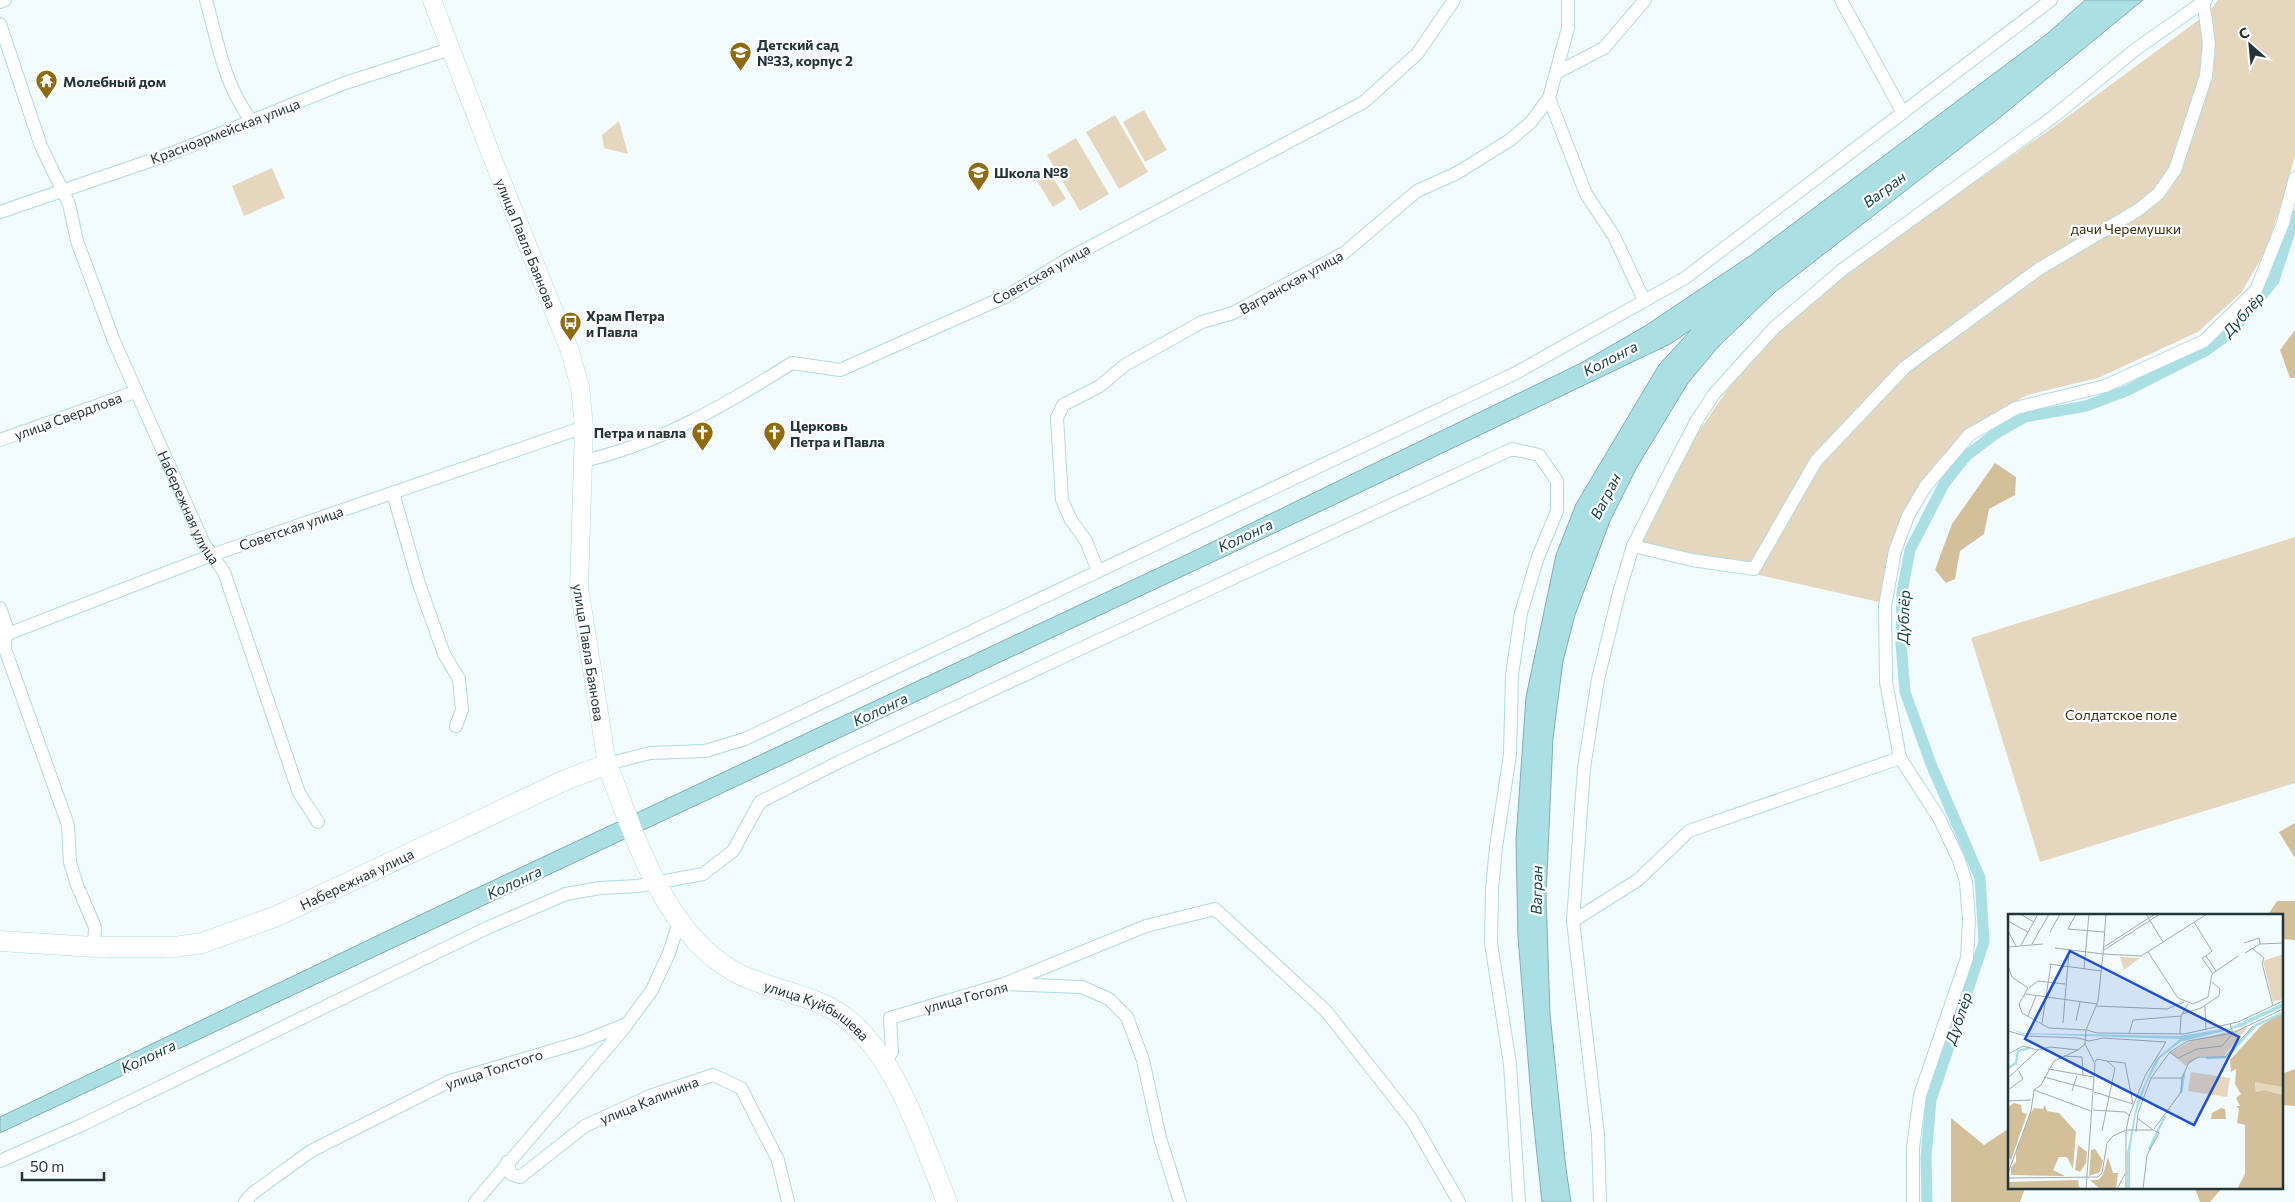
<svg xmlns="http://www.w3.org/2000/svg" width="2295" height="1202" font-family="Commissioner,sans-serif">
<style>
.green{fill:#e5d7be}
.forest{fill:#d3bf9a}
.water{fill:#aae0e4;stroke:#82adb0}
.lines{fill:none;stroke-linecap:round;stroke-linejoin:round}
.canal{stroke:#aae0e4;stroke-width:11}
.minor-casing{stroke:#afdbdf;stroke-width:14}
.secondary-casing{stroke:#afdbdf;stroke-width:19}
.trunk-casing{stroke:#afdbdf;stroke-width:21}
.minor{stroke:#fff;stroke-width:12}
.secondary{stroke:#fff;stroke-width:18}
.trunk{stroke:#fff;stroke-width:20}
.labels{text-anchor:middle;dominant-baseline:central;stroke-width:4.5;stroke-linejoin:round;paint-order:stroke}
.poi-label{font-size:14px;font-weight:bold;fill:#233536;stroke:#fff;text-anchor:start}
.street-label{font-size:14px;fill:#233536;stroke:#fff}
.park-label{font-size:14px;fill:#3b2c0d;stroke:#fff}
.water-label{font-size:15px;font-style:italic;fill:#144448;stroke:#fff}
.inset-river{fill:none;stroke:#aae0e4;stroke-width:2.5}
.inset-road{fill:none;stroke:#a0acad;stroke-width:1}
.view{fill:#1d4ed8;fill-opacity:0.15;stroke:#1d4ed8;stroke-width:2.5}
.inset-edge{fill:none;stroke:#233536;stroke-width:2.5}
</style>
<rect width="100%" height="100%" fill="#f3fcfd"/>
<g class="green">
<polygon points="2218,0 2295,0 2295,155 2284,196 2265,252 2241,293 2198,332 2098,378 2027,395 1974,426 1939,459 1912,496 1889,552 1879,602 1638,548 1695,437 1738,374 1795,315 1898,236 2059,123 2208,13"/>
<polygon points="1144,110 1167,150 1145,162 1123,122"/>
<polygon points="1115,115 1148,172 1119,189 1086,132"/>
<polygon points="619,121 628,154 604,148 602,135"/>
<polygon points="1076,138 1109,194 1080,211 1047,155"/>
<polygon points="272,168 285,198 244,216 232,186"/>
<polygon points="1050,173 1066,199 1053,207 1037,181"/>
<polygon points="2295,537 2295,783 2040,862 1971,638"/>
</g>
<g class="forest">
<polygon points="2295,330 2295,378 2290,378 2280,350"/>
<polygon points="1995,463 2016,477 2015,495 1989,509 1984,534 1960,551 1955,579 1946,583 1935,570 1952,524"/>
<polygon points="2295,823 2295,858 2279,832"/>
<polygon points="2277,901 2295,901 2295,940 2281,939 2281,916 2267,916"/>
<polygon points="2295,1069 2295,1106 2281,1105 2281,1074"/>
<polygon points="1951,1118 1984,1145 2008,1129 2009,1188 2025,1188 2020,1202 1951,1202"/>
<polygon points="2195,1188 2222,1188 2210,1202 2200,1202"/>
</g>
<polygon class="water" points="2085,0 2143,0 1998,119 1775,292 1718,347 1688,383 1637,467 1610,521 1575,615 1563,661 1553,738 1546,897 1550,1014 1566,1169 1571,1202 1542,1202 1532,1108 1518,937 1516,840 1526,697 1556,555 1576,504 1659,365 1691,330 1670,344 1336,504 0,1133 0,1117 441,905 1192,552 1581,363 1645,326 1751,255 2047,34"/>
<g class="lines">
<polyline class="canal" points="1927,1202 1926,1157 1931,1100 1984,942 1980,878 1931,764 1905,692 1901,644 1902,592 1910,550 1944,484 1966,456 1995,434 2025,417 2086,406 2126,391 2205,351 2222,339 2247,314 2274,280 2295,216"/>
<defs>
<g id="minor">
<path d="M 206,0 C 219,46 223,82 252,122"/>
<polyline points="1568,0 1568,28 1549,98 1586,194 1614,236 1644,300"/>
<polyline points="1841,0 1903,113"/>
<polyline points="0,2 5,0"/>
<path id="s1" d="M 0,24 L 41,146 L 69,204 L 77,241 L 114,341 L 204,544 L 224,572 L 299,793 L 318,822"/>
<polyline points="1556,73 1604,48 1645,0"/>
<polyline points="0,212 170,154 345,83 450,49"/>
<polyline points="0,440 135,392"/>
<path d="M 583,461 C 659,444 727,404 792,363 L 840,370 L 1009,295 L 1071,257 L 1364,102 L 1417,54 L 1454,0"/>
<polyline points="393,493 419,584 444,654 459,679 462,710 456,726"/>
<polyline points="1633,546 1692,560 1754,569 1816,461 1905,367 2039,269 2138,210 2158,194 2175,170 2206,76 2209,43 2203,0"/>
<polyline points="1098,571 1086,541 1071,520 1062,500 1057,418 1063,405 1100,386 1125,365 1202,322 1233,313 1344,253 1417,191 1457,173 1510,140 1531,122 1549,98"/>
<polyline points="0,608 6,625 5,649 68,825 70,862 77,885 95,927 94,947"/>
<polyline points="0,637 212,555 584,427"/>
<polyline points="607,764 650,753 705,751 745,739 1514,374 1685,278 2051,0"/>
<polyline points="1573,921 1638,880 1689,831 1900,758"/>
<polyline points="1004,984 1146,926 1215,909 1326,1011 1412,1120 1459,1202"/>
<polyline points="884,1062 892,1052 890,1018 1004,984 1082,987 1109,999 1127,1017 1143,1060 1160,1138 1180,1202"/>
<polyline points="0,1161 84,1124 487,928 566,894 600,888 638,886 703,874 733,851 760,802 839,762 1067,655 1512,449 1539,455 1557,481 1557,511 1538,557 1521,613 1512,675 1510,754 1496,847 1492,889 1491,943 1510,1064 1519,1202"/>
<polyline points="507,1162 511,1174 520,1177 585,1126 650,1096 713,1075 741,1088 778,1160 788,1202"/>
<polyline points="245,1202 253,1193 311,1151 450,1081 581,1042 627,1024 652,990 669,953 679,922"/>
<polyline points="475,1202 626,1026"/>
<polyline points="1600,1202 1598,1135 1573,921 1584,768 1598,679 1619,593 1633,546 1669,474 1697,420 1714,394 1774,328 1842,270 2053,117 2136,49 2206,0"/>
<polyline points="1913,1202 1913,1148 1920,1095 1967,958 1969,920 1966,882 1959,860 1939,818 1900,758 1886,682 1885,606 1895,551 1908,516 1925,487 1969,435 2016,408 2105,386 2204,341 2256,290 2283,223 2295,178"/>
</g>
<g id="secondary">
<path id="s2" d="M 432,0 L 490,152 L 570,351 L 580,387 L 584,427 L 579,587 L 607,764"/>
</g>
<g id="trunk">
<path id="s3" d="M 0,941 L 94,947 L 175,947 L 202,943 L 277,916 L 563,781 L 607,764 C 635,836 663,932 735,972 C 772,992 820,994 852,1023 C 900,1066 923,1144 947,1202"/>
</g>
</defs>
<use href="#minor" class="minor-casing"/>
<use href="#secondary" class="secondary-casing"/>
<use href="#trunk" class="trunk-casing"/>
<use href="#minor" class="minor"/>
<use href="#secondary" class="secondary"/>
<use href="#trunk" class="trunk"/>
</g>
<defs>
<symbol id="school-pin" viewBox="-11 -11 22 30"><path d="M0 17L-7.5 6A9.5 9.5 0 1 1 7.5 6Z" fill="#8f6a0f" stroke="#fff"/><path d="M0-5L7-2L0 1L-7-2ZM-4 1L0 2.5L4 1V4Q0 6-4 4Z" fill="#fff"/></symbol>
<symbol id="temple-pin" viewBox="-11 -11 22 30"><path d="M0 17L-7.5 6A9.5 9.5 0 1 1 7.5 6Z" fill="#8f6a0f" stroke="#fff"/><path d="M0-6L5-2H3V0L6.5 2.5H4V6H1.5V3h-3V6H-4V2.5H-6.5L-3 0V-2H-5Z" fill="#fff"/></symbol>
<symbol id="bus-pin" viewBox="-11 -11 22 30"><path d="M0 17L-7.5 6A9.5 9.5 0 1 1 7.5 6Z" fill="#8f6a0f" stroke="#fff"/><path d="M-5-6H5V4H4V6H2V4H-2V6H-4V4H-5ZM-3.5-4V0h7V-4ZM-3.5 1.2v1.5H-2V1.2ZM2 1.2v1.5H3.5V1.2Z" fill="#fff"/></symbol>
<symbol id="church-pin" viewBox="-11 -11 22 30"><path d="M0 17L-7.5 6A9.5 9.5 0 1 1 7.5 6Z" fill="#8f6a0f" stroke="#fff"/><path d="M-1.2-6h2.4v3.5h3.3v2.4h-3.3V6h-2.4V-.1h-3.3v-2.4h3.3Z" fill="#fff"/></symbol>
</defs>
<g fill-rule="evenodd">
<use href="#school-pin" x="728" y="40" width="25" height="34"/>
<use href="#temple-pin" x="34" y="68" width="25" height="34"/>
<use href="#school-pin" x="966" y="160" width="25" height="34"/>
<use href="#bus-pin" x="558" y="310" width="25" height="34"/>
<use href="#church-pin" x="690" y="420" width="25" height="34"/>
<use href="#church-pin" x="762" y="420" width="25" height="34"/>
</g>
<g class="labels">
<g class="poi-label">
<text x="757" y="44">Детский сад<tspan x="757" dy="16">№33, корпус 2</tspan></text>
<text x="63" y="81">Молебный дом</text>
<text x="994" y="172">Школа №8</text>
<text x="586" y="315">Храм Петра<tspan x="586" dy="16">и Павла</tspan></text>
<text x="790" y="425">Церковь<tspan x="790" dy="16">Петра и Павла</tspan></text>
<text x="686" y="432" text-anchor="end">Петра и павла</text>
</g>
<g class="street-label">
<text transform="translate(225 131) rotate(-21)">Красноармейская улица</text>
<text stroke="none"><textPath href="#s2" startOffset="261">улица Павла Баянова</textPath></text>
<text transform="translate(1041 274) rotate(-29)">Советская улица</text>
<text transform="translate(1291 282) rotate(-29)">Вагранская улица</text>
<text transform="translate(68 416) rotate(-20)">улица Свердлова</text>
<text stroke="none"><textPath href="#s1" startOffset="520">Набережная улица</textPath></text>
<text transform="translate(291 528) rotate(-19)">Советская улица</text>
<text stroke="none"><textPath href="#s2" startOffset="681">улица Павла Баянова</textPath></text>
<text stroke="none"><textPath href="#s3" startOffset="370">Набережная улица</textPath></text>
<text transform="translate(966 997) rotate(-15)">улица Гоголя</text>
<text stroke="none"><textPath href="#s3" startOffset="986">улица Куйбышева</textPath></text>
<text transform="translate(494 1069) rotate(-18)">улица Толстого</text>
<text transform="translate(649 1100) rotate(-22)">улица Калинина</text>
</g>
<g class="park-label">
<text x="2126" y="228">дачи Черемушки</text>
<text x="2121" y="714">Солдатское поле</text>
</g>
<g class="water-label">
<text transform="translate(1884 189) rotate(-37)">Вагран</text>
<text transform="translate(2243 314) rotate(-48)">Дублёр</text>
<text transform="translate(1610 358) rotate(-27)">Колонга</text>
<text transform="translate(1605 496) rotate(-63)">Вагран</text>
<text transform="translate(1245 535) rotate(-25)">Колонга</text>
<text transform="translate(1903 617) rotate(-88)">Дублёр</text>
<text transform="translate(880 709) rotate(-25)">Колонга</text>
<text transform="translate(514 882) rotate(-25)">Колонга</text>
<text transform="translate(1536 890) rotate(-89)">Вагран</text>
<text transform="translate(1958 1018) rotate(-71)">Дублёр</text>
<text transform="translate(148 1056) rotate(-25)">Колонга</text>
</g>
</g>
<g transform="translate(2008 914)">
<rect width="275" height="275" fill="#f3fcfd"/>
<path d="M 275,40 L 275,85 L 265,88 L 255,47 ZM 112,43 L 132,44 L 116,56 ZM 240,113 L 216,142 L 192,142 L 178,152 L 162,139 L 183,127 ZM 183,158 L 222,164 L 219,183 L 180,177 ZM 247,167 L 274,172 L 275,181 L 256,176 L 248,178 Z" fill="#e5d7be"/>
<path d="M 270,101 L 275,101 L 275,173 L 247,168 L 248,178 L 256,176 L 275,181 L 275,275 L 229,275 L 237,260 L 237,211 L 229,209 L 231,195 L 228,192 L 232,192 L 228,184 L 233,180 L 227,170 L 228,155 L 223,158 L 222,146 L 254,111 ZM 6,189 L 13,191 L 14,198 L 19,200 L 3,246 L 0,243 L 0,193 ZM 37,191 L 39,197 L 51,199 L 68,218 L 65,255 L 59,243 L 51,243 L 45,256 L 57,262 L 3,261 L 3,253 L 8,248 L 8,239 L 22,200 L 26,194 L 35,195 ZM 213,194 L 217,195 L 218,205 L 203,205 L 204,199 ZM 70,231 L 79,238 L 78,249 L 72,258 L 67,256 ZM 87,235 L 95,247 L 92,258 L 81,262 L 83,236 ZM 100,243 L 105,259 L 110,259 L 108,275 L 92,275 L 82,266 L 90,266 L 95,261 ZM 70,266 L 71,273 L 75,275 L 0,275 L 0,268 Z" fill="#d3bf9a"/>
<path d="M 275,89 L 275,93 L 232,113 L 172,128 L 152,144 L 138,170 L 128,200 L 122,238 L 122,275 L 119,275 L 119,239 L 129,187 L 148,145 L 172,125 L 15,120 L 0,114 L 16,119 L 171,122 L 221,114 Z" fill="#aae0e4"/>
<path class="inset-river" d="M 198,144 L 219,143 L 248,111 L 275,99M 0,154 L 8,149 L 10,137 L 22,134M 173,179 L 176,160M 141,235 L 157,202"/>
<path class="inset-road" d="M 12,0 L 26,8M 68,0 L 60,15 L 96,18M 138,0 L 155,28M 0,7 L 20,18M 186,8 L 204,37 L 198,42 L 208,57M 0,17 L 8,32M 42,18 L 52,0M 236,29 L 251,24 L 252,30M 24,30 L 41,0M 13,31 L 30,0M 0,33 L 35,30M 96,33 L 147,0M 47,34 L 95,40 L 98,0M 245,35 L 256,44 L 254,49 L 265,92M 96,36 L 152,0M 140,38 L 170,84 L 185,90 L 200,83 L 204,60 L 230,42M 237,39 L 252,30 L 275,29M 198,42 L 194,44 L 205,60M 41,50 L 93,57M 0,52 L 4,63 L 20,74 L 11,90 L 14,99 L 41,114 L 78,116 L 77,130 L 87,150 L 78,275M 76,55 L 81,0M 21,74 L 30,67 L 57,70M 18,80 L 89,90M 88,92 L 159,95 L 176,88M 197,92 L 198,116M 174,100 L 193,94 L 211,82 L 212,75 L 204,68M 20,102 L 28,82M 68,107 L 72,88M 34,109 L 43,50M 55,109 L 61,37M 78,116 L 90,87 L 95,40 L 133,42 L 199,0M 79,116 L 89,119 L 176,120 L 230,108 L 275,87M 0,117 L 18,122 L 70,124 L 81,127 L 95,124 L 158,128 L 137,162 L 121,202 L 118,217 L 118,275M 121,120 L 125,106 L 173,102M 172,120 L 173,102 L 180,90M 162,138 L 170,144 L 189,135 L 214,132 L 225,119 L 222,110M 0,140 L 15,132 L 30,136M 56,142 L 74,143 L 75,162M 100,147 L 117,149 L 125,190M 87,148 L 89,145 L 99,147 L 107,154 L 94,217M 40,155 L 86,163M 36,163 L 85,176M 0,164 L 30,136 L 42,133 L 70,136 L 77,130M 143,164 L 174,164M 0,176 L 15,165 L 11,157M 26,176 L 83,197M 64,177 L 69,162M 86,178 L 125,190M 0,187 L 23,186M 85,196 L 117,198 L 122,202M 129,204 L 145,216M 146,215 L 173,178 L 174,164 L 181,148 L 191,143 L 217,143 L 245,112M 128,218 L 130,199 L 143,164 L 162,138 L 180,127 L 225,119 L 275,95M 0,259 L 23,197 L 26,176 L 33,171 L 46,147 L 70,136M 0,264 L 90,263 L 94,259 L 99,229 L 105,222 L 118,216 L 145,216 L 151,219 L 139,241 L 135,275M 109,275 L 117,260"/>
<path class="view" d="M 62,37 L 231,123 L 186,211 L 17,125 Z"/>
<rect width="275" height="275" class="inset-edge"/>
</g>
<g transform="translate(2250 45) rotate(333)" stroke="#ffffff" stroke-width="4" paint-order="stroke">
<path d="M0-4L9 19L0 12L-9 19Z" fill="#233536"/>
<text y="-8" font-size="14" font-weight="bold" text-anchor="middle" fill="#233536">С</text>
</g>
<path d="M22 1172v8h82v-8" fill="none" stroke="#233536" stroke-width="2.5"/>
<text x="30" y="1172" font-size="15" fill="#233536" stroke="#ffffff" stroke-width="4" paint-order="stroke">50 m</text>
</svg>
